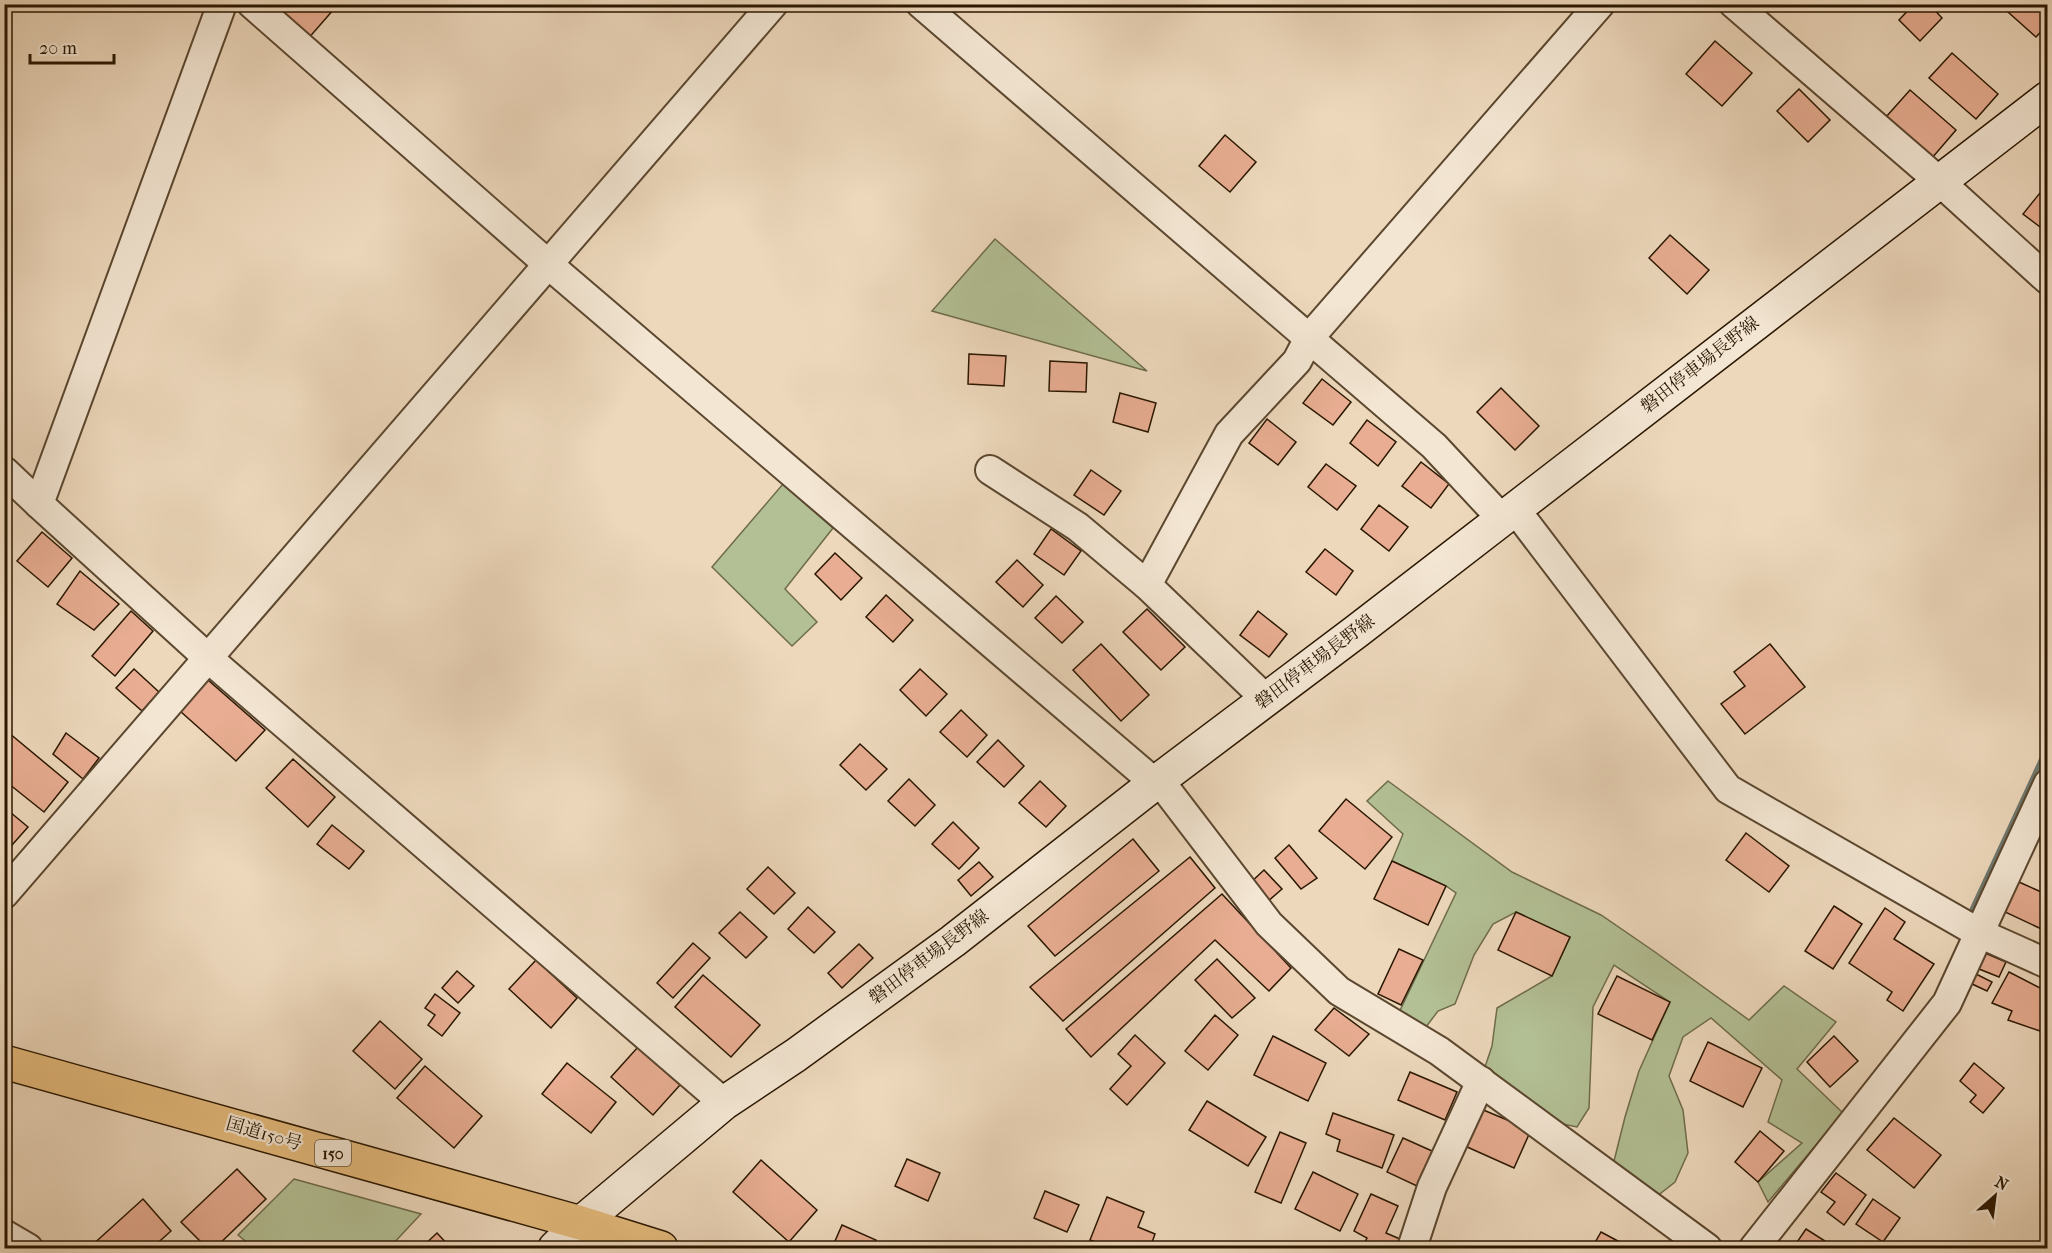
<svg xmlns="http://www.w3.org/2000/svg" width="2052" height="1253" font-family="'IM FELL French Canon','Noto Serif JP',serif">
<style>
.green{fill:#b3c095;stroke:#6e6c4a;stroke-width:1.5}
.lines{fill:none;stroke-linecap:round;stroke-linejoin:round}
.stream{stroke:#6d786e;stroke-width:8}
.building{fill:#e8ad92;stroke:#2a1700;stroke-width:1.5}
.street-casing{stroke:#5b472f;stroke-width:32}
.secondary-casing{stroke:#2a1700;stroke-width:36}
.highway-casing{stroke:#2a1700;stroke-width:36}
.street{stroke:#f3e6d3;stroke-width:28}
.secondary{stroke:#f3e6d3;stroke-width:33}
.highway{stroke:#e6bc7e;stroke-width:33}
.labels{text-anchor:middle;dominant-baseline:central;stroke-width:4.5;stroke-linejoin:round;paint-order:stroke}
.shield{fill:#f3e6d3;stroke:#66553f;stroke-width:1.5}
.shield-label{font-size:16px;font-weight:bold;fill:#2a1700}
.street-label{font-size:18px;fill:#2a1700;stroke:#f3e6d3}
</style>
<rect width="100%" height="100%" fill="#edd8bc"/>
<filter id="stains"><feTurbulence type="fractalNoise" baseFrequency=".00333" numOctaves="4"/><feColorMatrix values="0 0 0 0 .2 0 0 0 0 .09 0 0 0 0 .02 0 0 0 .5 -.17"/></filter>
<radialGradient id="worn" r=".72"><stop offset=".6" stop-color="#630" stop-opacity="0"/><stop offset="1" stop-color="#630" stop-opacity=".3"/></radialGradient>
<g class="green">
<polygon points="995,239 1147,371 932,311"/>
<polygon points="783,484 833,528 785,589 817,622 792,646 712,567"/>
<polygon points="1388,781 1512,872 1601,915 1655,952 1749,1020 1784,986 1836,1022 1797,1069 1843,1113 1768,1202 1758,1182 1802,1143 1768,1122 1782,1080 1711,1018 1683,1037 1669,1076 1683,1110 1688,1153 1675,1182 1656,1197 1610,1177 1625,1117 1639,1071 1670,1002 1614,965 1593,1007 1589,1108 1577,1127 1549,1121 1485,1067 1492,1046 1497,1008 1552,976 1570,937 1516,912 1493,924 1474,955 1455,1004 1438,1011 1426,1027 1394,1023 1456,893 1446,886 1392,861 1403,834 1367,801"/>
<polygon points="294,1179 421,1214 389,1248 254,1248 238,1235"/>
</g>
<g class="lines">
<polyline class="stream" points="1973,911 2048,749"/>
</g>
<g class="building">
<polygon points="267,4 329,4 334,9 307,40"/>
<polygon points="1914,4 1929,4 1942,18 1920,41 1899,20"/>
<polygon points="1999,4 2048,4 2048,24 2036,37"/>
<polygon points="1715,41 1752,73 1722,106 1686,74"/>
<polygon points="1952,53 1998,94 1976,119 1929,78"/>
<polygon points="1799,89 1830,120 1808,142 1777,111"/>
<polygon points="1910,90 1956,130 1932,158 1886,117"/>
<polygon points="1225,135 1256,162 1230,192 1199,166"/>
<polygon points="2048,183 2048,233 2023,214"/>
<polygon points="1670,235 1709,270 1687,294 1649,258"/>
<polygon points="969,354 1006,356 1004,386 968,384"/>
<polygon points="1050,361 1087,363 1086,392 1049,391"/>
<polygon points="1322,379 1351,402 1333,425 1303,403"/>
<polygon points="1501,388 1539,426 1515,450 1477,412"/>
<polygon points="1120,393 1156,403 1148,432 1113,422"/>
<polygon points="1267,419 1296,442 1278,465 1249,443"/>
<polygon points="1367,420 1396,442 1378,466 1350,443"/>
<polygon points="1421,462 1449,484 1431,508 1402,486"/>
<polygon points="1326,464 1356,486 1337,510 1308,487"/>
<polygon points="1091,470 1121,491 1104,515 1074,495"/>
<polygon points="1379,505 1408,527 1389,551 1361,529"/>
<polygon points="1051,529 1081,551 1064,575 1034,554"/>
<polygon points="42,532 72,558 48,587 17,561"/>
<polygon points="1325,549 1353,571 1336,595 1306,572"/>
<polygon points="835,553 862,578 841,600 815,574"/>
<polygon points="1017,560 1043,585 1023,607 996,582"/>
<polygon points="80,571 119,604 94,630 57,604"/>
<polygon points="886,595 913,620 893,642 866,617"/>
<polygon points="1056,596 1083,622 1062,643 1035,618"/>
<polygon points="1147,609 1185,647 1161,670 1123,632"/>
<polygon points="131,611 153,631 115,676 92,656"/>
<polygon points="1258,611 1287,634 1269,657 1240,635"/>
<polygon points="1101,644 1149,695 1121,721 1073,670"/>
<polygon points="1770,644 1805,687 1745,734 1721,704 1745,686 1734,672"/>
<polygon points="134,669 159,692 142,711 116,688"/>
<polygon points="920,669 947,694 926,716 900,690"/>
<polygon points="208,680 265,730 236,761 180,711"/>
<polygon points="961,710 987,735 967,757 940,732"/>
<polygon points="9,733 68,782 44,812 4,780 4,738"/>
<polygon points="66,733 99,758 83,779 53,754"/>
<polygon points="998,740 1024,766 1004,787 977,762"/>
<polygon points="860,744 887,769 866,790 840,765"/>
<polygon points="293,759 335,797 308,827 266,788"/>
<polygon points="909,779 935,805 915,826 888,801"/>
<polygon points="1040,781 1066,806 1046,827 1019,803"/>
<polygon points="1346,799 1392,837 1365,869 1319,831"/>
<polygon points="4,807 28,827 4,854"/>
<polygon points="953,822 979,848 959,869 932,844"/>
<polygon points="332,825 364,851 349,869 317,844"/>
<polygon points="1746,833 1789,866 1769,892 1726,860"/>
<polygon points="1133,839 1159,871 1055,956 1028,926"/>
<polygon points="1289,845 1317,878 1301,889 1275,858"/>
<polygon points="1190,857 1215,888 1063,1021 1030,987"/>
<polygon points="1392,861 1446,886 1428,925 1374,899"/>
<polygon points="979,862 993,877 971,896 958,880"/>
<polygon points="768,867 795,893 774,914 747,889"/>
<polygon points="1264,870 1282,889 1266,903 1249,884"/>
<polygon points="2019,882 2048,895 2048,932 2005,912"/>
<polygon points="1222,894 1291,968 1269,991 1215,940 1091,1057 1066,1029"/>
<polygon points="1834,906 1862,924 1833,969 1805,951"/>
<polygon points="808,907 835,932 814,953 788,929"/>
<polygon points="1885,908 1905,922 1894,939 1934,964 1903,1011 1887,1000 1892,992 1849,963"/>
<polygon points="740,912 767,937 746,958 719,933"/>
<polygon points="1516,912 1570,937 1552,976 1498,950"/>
<polygon points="693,943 710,958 673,998 657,983"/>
<polygon points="859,944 873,958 842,988 828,973"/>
<polygon points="1399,949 1423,960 1401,1005 1378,994"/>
<polygon points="1985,953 2006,962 1999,977 1979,969"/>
<polygon points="1217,959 1255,998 1232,1018 1195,980"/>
<polygon points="536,960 577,998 551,1028 509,989"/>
<polygon points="457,971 474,986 458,1003 442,988"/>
<polygon points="2009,972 2048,992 2048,1010 2040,1031 2008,1020 2012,1011 1992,1003"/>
<polygon points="1974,973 1992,982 1987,991 1970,983"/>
<polygon points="703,975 760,1025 731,1057 675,1007"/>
<polygon points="1617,976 1670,1002 1652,1040 1598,1014"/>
<polygon points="435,994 460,1013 442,1036 428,1025 435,1015 425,1008"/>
<polygon points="1334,1008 1369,1034 1349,1056 1315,1030"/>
<polygon points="1215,1015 1238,1035 1208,1070 1185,1051"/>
<polygon points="380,1021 422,1059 395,1089 353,1051"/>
<polygon points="1135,1035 1165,1063 1127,1105 1110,1089 1131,1066 1118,1054"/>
<polygon points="1273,1036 1326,1063 1308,1101 1254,1075"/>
<polygon points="1834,1036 1858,1061 1830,1087 1807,1062"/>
<polygon points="1708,1042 1762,1068 1743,1107 1690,1081"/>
<polygon points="638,1047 680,1085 653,1115 611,1077"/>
<polygon points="567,1063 616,1102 591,1133 542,1094"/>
<polygon points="1974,1063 2004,1088 1983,1113 1970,1102 1976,1095 1960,1081"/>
<polygon points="425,1066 482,1116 454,1148 397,1098"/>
<polygon points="1410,1072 1457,1092 1445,1120 1398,1100"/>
<polygon points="1207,1101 1266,1137 1248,1166 1189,1130"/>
<polygon points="1481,1109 1531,1130 1514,1168 1465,1146"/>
<polygon points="1333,1113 1394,1135 1382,1168 1337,1151 1340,1140 1326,1134"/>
<polygon points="1894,1118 1941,1155 1914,1188 1867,1150"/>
<polygon points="1760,1131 1784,1151 1758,1182 1735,1162"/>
<polygon points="1280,1132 1306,1143 1281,1203 1255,1192"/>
<polygon points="1403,1138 1432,1151 1417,1186 1387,1172"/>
<polygon points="907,1159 940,1173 928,1201 895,1186"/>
<polygon points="761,1160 817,1210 789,1242 733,1192"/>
<polygon points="237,1169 266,1199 215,1248 207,1248 181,1222"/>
<polygon points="1313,1172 1358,1194 1340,1231 1295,1209"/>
<polygon points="1836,1173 1866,1195 1844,1225 1827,1212 1835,1202 1821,1192"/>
<polygon points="1045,1191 1079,1205 1067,1232 1034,1218"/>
<polygon points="1371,1194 1398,1206 1386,1233 1400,1239 1396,1248 1362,1248 1367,1238 1354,1231"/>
<polygon points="1107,1197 1144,1212 1138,1227 1155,1234 1150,1248 1113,1248 1090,1240"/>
<polygon points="143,1199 171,1231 152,1248 89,1248"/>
<polygon points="1873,1199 1900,1218 1883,1242 1856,1224"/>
<polygon points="842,1225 876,1240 872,1248 832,1248"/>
<polygon points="1806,1229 1836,1248 1793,1248"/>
<polygon points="1601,1232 1631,1248 1592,1248"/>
<polygon points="437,1233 451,1248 421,1248"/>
</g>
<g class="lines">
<defs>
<g id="street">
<polyline points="252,4 549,265 1155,783"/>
<polyline points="921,4 1434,446 1502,519"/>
<polyline points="1734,4 1939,181 2048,280"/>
<polyline points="990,470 1078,527 1147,585 1267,700"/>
<polyline points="4,471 39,504 208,658 724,1103"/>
<polyline points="39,504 222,4"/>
<polyline points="1515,509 1728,789 1979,933 2048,964"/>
<polyline points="1147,585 1229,434 1297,361 1309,338 1600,4"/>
<polyline points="1159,780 1269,924 1339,991 1439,1051 1707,1248"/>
<polyline points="4,894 773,4"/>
<polyline points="4,1234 28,1248"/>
<polyline points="1412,1248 1432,1187 1481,1081"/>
<polyline points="1754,1248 1947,1003 2048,784"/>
</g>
<polyline id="secondary" points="555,1248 581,1223 724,1103 796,1055 953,941 1155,783 1357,631 2048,98"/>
<polyline id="highway" points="4,1062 581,1223 661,1248"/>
</defs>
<use href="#street" class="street-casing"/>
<use href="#secondary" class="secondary-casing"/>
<use href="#highway" class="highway-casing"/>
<use href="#street" class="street"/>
<use href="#secondary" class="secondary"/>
<use href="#highway" class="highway"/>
</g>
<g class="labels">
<rect class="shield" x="315" y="1140" width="36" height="26" rx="4.5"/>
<g class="shield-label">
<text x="333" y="1153">150</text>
</g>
<g class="street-label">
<text transform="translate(1700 365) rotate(-38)">磐田停車場長野線</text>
<text transform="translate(1315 662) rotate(-37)">磐田停車場長野線</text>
<text transform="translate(929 957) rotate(-37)">磐田停車場長野線</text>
<text transform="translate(264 1134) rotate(16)">国道150号</text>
</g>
</g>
<rect width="2052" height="1253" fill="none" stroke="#edd8bc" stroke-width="24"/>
<rect x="6" y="6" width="2040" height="1241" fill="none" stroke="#2a1700" stroke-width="3"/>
<rect x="12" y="12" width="2028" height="1229" fill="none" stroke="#2a1700" stroke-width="1.5"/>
<g transform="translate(1995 1196) rotate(28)" stroke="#f3e6d3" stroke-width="4.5" paint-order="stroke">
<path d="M0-4.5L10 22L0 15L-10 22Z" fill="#2a1700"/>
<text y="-9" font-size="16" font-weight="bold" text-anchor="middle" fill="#2a1700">N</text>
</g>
<path d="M30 54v9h84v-9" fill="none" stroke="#2a1700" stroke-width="3"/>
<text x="39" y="54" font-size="18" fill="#2a1700" stroke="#f3e6d3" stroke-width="4.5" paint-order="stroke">20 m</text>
<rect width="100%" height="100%" filter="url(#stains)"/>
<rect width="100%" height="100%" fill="url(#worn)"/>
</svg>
